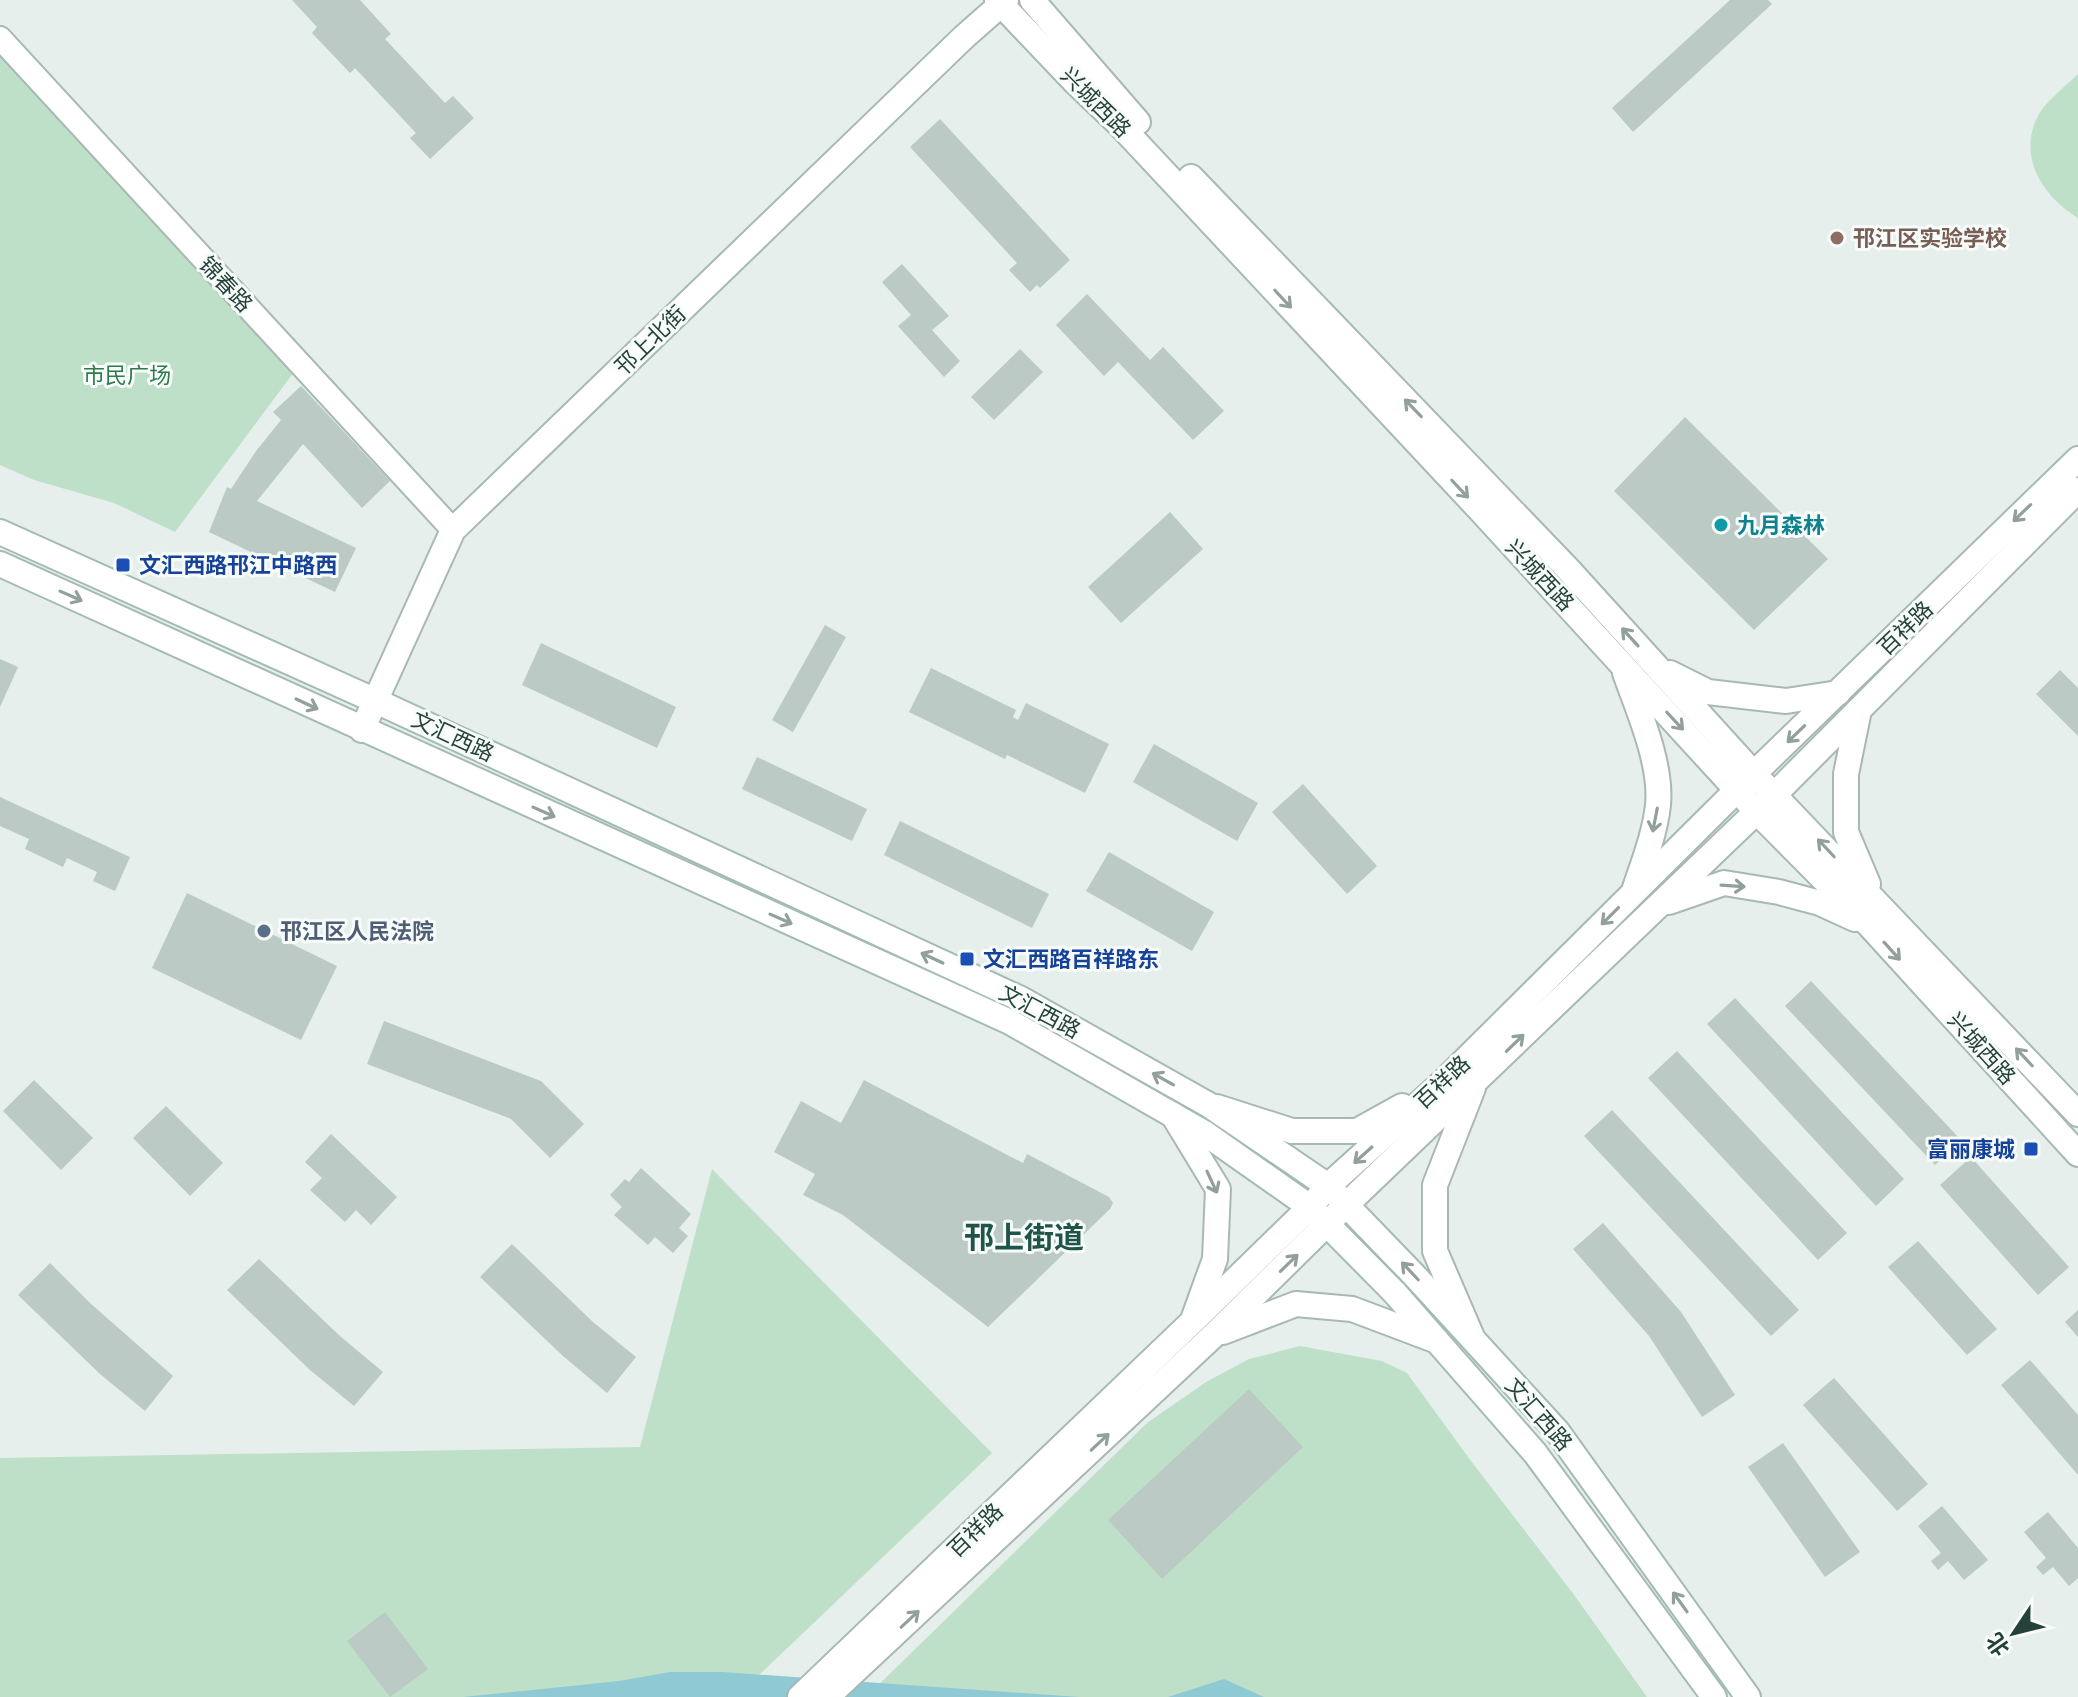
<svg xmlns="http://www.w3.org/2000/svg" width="2078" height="1697" font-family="Manrope,'Noto Sans SC',sans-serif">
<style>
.green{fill:#bfe0c8}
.water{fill:#8ec9d4}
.building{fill:#bbcac4}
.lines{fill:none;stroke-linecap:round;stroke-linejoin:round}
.minor-casing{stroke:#a8b8b2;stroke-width:26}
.tertiary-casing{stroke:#a8b8b2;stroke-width:28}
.secondary-casing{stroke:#a4bbb3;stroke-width:28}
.minor{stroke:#fff;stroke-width:22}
.tertiary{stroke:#fff;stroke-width:24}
.secondary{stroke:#fff;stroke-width:24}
.oneway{stroke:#92a09c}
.education-dot{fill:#8d6e63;stroke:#f7fbf9;stroke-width:3}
.culture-dot{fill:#0f9aa8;stroke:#f7fbf9;stroke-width:3}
.transit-dot{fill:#1a4fb4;stroke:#f7fbf9;stroke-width:3}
.service-dot{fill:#5c6f8a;stroke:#f7fbf9;stroke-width:3}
.labels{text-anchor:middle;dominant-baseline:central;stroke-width:6;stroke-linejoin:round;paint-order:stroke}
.street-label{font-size:22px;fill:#24423a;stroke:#f7fbf9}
.education-label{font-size:22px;font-weight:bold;fill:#785e54;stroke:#f7fbf9;text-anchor:start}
.park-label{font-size:22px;fill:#2d7a4b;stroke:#f7fbf9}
.culture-label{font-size:22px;font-weight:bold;fill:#0d838f;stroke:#f7fbf9;text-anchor:start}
.transit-label{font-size:22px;font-weight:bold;fill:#164399;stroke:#f7fbf9;text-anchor:start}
.service-label{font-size:22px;font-weight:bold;fill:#4e5e75;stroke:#f7fbf9;text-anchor:start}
.district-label{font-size:30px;font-weight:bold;fill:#1f5548;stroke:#f7fbf9}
</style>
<rect width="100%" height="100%" fill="#e6efeb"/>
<g class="green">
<polygon points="0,56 297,368 175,532 114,503 34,480 0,465"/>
<path d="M 2078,74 L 2078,218 C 2042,196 2016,155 2039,114 C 2048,99 2066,86 2078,74 Z"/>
<polygon points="712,1169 992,1453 736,1697 0,1697 0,1458 640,1447"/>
<polygon points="1300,1346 1382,1361 1407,1373 1471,1461 1572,1592 1647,1697 866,1697 1147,1423 1206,1382 1249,1359"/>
</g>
<g class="water">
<polygon points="670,1672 723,1672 1079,1697 463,1697 619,1681"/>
<polygon points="1224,1679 1264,1697 1168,1697"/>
</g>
<g class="building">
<polygon points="292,0 360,0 391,34 385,39 445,103 453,96 474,118 430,159 410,138 416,133 355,68 350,73 312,33 317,27"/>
<polygon points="1730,0 1768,0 1772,4 1633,132 1612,108"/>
<polygon points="940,119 1070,260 1040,288 1037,285 1030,292 1009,270 1017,263 910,147"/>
<polygon points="902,264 949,316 932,330 960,361 944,377 898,326 911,315 882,282"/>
<polygon points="1087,294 1150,360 1163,347 1224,411 1193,440 1118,362 1104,376 1056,325"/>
<polygon points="1020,349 1043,372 994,420 971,397"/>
<polygon points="301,386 390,481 362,508 303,444 257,501 356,548 335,592 209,532 227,487 231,489 256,451 281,420 273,412"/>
<polygon points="1685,417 1828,559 1754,630 1614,491"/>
<polygon points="1170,512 1203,549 1121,623 1088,587"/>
<polygon points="825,625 846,637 793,732 772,720"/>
<polygon points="541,643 676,707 657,748 522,685"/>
<polygon points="0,659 18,667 0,707"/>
<polygon points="931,668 1016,710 1013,717 1018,720 1026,703 1109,744 1085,793 1007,755 1005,759 909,712"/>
<polygon points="2060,670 2078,688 2078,736 2036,694"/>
<polygon points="1154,744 1258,803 1237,841 1133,782"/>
<polygon points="757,757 867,809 852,841 742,789"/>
<polygon points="1303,784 1377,866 1347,894 1272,812"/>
<polygon points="0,797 130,857 115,891 93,881 97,872 67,858 63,867 25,849 29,839 0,826"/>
<polygon points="900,821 1049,894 1032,928 884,855"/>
<polygon points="1109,852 1214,912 1192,951 1086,891"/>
<polygon points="187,893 337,966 301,1040 152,968"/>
<polygon points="1811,981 1961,1140 1935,1165 1785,1006"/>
<polygon points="1735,998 1904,1179 1876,1206 1707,1024"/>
<polygon points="384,1021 541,1081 584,1124 550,1158 511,1119 367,1064"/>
<polygon points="1677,1051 1847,1233 1818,1260 1648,1078"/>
<polygon points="34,1080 93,1138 61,1170 3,1111"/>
<polygon points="864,1080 1023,1163 1027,1154 1109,1197 1113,1203 1110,1209 988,1327 843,1215 803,1195 815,1174 774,1152 801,1101 841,1123"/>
<polygon points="166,1106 223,1163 190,1196 133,1138"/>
<polygon points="1612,1110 1799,1310 1771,1336 1584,1136"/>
<polygon points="331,1134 397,1197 371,1225 356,1210 345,1222 310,1190 322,1178 305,1162"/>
<polygon points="1971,1157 2069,1267 2038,1295 1940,1185"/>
<polygon points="641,1168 691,1214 679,1228 688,1236 673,1253 655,1237 648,1245 614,1215 622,1207 610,1195 625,1179 629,1182"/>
<polygon points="1603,1223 1681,1312 1735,1395 1702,1417 1649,1336 1573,1249"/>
<polygon points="1918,1241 1997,1329 1967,1355 1888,1267"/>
<polygon points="512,1244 593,1322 636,1357 607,1393 563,1356 480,1277"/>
<polygon points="259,1259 340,1336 383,1372 354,1406 310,1370 227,1290"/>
<polygon points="50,1263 90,1303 173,1376 145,1411 100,1374 18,1295"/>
<polygon points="2078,1310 2078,1337 2065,1322"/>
<polygon points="2030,1360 2078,1415 2078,1475 2001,1385"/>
<polygon points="1834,1378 1928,1484 1897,1511 1803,1405"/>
<polygon points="1249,1389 1303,1447 1162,1579 1108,1520"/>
<polygon points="1783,1443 1860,1552 1825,1577 1748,1467"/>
<polygon points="1942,1506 1988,1560 1964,1580 1948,1561 1938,1570 1931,1561 1941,1553 1918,1526"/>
<polygon points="2048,1512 2078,1548 2078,1578 2069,1586 2053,1567 2043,1575 2036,1567 2046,1558 2024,1532"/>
<polygon points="385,1612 428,1669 390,1697 347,1641"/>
</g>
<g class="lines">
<defs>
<polyline id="minor" points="0,38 453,530"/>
<g id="tertiary">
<polyline points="997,0 1075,82 1118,123 1481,511 1757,812 1869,925 2078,1154"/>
<polyline points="1032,0 1138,122"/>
<polyline points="1191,177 1568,569 1754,774 2078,1114"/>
<path d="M 1625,673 C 1639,712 1662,764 1658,805 C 1655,833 1644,861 1635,888"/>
<polyline points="1670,673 1708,692 1786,701 1838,693"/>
<polyline points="1859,710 1846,774 1846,832 1868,884"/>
<polyline points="362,730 453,530 964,37 1006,0"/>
<polyline points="1669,902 1724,883 1779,892 1820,903 1855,919"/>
<polyline points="1217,1107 1292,1131 1357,1131 1402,1106"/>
<polyline points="1173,1115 1218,1189 1215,1259 1194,1317"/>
<polyline points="1223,1332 1296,1304 1352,1309 1437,1341"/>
<polyline points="1472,1337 1435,1251 1435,1185 1473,1088"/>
<polyline points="800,1697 1193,1321 1310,1207 1328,1186 1442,1083 1737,790 2078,459"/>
<polyline points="827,1697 1213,1336 1347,1204 1775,794 2078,490"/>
</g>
<g id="secondary">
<polyline points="0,532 376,701 1021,999 1209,1105 1328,1186 1414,1275 1557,1431 1748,1697"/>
<polyline points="0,564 1010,1022 1206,1134 1310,1207 1395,1293 1535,1453 1714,1697"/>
</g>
</defs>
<use href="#minor" class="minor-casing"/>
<use href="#tertiary" class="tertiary-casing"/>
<use href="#secondary" class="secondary-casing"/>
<use href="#minor" class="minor"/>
<use href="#tertiary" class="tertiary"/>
<use href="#secondary" class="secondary"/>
</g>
<defs><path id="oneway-shaft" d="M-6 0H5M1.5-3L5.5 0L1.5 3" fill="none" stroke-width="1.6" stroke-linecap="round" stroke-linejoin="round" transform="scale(2)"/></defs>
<g class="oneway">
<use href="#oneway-shaft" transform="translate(1283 299) rotate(47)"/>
<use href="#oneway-shaft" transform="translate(1413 408) rotate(-134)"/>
<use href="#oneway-shaft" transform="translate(1460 489) rotate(47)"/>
<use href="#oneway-shaft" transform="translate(2022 513) rotate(136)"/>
<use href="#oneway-shaft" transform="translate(71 596) rotate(24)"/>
<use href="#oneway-shaft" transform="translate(1630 637) rotate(-132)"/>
<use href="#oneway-shaft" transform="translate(307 704) rotate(25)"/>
<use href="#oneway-shaft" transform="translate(1675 721) rotate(47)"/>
<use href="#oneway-shaft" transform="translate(1796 734) rotate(136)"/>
<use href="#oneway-shaft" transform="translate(544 812) rotate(24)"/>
<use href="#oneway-shaft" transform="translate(1655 820) rotate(101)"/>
<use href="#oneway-shaft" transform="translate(1826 848) rotate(-133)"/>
<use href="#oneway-shaft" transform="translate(1733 886) rotate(4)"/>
<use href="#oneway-shaft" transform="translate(1610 916) rotate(135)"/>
<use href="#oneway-shaft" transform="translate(781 919) rotate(24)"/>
<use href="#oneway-shaft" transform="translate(1892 951) rotate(48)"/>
<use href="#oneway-shaft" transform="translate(932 958) rotate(-155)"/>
<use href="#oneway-shaft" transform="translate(1515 1043) rotate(-44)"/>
<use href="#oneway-shaft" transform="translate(2024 1057) rotate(-133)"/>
<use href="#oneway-shaft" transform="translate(1163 1079) rotate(-151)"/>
<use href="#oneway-shaft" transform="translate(1363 1155) rotate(138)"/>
<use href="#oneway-shaft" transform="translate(1212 1182) rotate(65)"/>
<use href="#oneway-shaft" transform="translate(1289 1263) rotate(-44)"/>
<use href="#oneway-shaft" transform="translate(1410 1271) rotate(-133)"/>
<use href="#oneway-shaft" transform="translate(1100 1442) rotate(-43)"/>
<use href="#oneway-shaft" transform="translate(1680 1602) rotate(-126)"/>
<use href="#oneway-shaft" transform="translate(910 1619) rotate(-43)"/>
</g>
<circle class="education-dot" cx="1837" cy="238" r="8"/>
<circle class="culture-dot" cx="1721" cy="525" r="8"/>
<g class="transit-dot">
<rect x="115" y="557" width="16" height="16" rx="4"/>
<rect x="959" y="951" width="16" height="16" rx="4"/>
<rect x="2023" y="1141" width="16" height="16" rx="4"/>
</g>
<circle class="service-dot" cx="264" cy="931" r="8"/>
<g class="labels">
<g class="street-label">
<text transform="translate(1096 102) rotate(45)">兴城西路</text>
<text transform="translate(226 284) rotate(47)">锦春路</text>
<text transform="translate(650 340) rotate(-44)">邗上北街</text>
<text transform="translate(1540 575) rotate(47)">兴城西路</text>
<text transform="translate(1905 628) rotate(-44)">百祥路</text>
<text transform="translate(453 736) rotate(25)">文汇西路</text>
<text transform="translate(1040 1011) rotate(28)">文汇西路</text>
<text transform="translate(1982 1048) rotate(48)">兴城西路</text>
<text transform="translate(1442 1082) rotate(-43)">百祥路</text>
<text transform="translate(1539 1414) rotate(49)">文汇西路</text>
<text transform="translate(975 1530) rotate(-44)">百祥路</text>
</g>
<g class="education-label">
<text x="1853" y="238">邗江区实验学校</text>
</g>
<g class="park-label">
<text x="127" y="375">市民广场</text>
</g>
<g class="culture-label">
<text x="1737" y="525">九月森林</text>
</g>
<g class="transit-label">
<text x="139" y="565">文汇西路邗江中路西</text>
<text x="983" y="959">文汇西路百祥路东</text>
<text x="2015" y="1149" text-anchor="end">富丽康城</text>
</g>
<g class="service-label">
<text x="280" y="931">邗江区人民法院</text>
</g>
<g class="district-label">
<text x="1024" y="1236">邗上街道</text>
</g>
</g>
<g transform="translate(2014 1633) rotate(235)" stroke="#f7fbf9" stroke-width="6" paint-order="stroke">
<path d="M0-6L14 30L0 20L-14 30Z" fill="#24423a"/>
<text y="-12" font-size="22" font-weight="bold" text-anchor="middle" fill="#24423a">北</text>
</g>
</svg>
